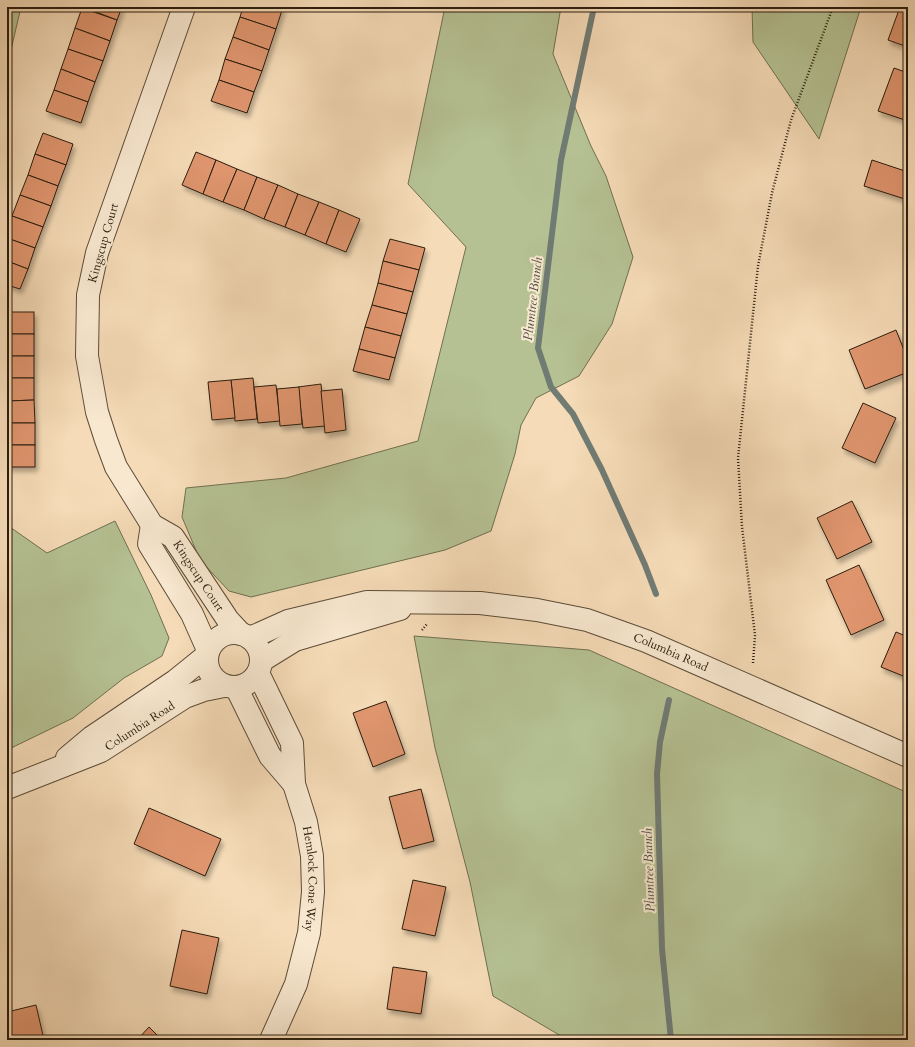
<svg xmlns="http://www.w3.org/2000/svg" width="915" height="1047" font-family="Cardo,serif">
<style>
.green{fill:#b5c193;stroke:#706f50}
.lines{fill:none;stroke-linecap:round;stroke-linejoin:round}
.stream{stroke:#707b74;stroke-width:6}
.building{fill:#df956e;stroke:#2a1d0e;filter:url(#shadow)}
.minor-casing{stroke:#5d4c38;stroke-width:24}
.tertiary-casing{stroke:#5d4c38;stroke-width:24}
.path{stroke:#2a1d0e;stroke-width:2.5;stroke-dasharray:1 2;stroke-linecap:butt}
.minor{stroke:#f8e8d0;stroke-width:22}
.tertiary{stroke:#f8e8d0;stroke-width:22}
.labels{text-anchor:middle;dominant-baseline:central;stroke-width:4;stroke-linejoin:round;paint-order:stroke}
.street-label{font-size:12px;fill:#2a1d0e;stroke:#f8e8d0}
.water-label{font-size:13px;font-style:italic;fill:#4d4c41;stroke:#f8e8d0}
</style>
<defs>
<filter id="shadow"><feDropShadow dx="2.5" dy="4.5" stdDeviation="2" flood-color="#0004"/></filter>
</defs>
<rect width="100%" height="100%" fill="#f5dbb7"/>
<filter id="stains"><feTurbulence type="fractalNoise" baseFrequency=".005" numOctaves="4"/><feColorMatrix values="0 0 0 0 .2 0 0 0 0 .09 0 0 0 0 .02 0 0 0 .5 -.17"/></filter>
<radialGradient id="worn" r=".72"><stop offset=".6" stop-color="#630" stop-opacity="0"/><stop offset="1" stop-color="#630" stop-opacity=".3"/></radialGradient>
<g class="green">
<polygon points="7,7 21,7 7,67"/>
<polygon points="445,7 561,7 553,54 591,146 606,176 633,257 612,324 579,376 536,398 521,425 515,454 491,531 445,550 251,597 229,591 200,560 182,517 186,488 286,478 418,441 466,247 408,184"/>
<polygon points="752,7 861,7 819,139 753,42"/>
<polygon points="115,521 151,595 169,638 162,656 124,678 73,718 7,750 7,525 47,553"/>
<polygon points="414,636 589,650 908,793 908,1040 562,1040 561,1036 493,996 470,882 435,748"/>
</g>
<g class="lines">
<g class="stream">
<polyline points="594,7 561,160 538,348 551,387 573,414 602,470 645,565 656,594"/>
<polyline points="669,700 660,742 657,774 662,949 671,1040"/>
</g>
</g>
<g class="building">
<polygon points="83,7 122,7 117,20"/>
<polygon points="243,7 283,7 276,29 240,17"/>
<polygon points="900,7 908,7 908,47 888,40"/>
<polygon points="82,8 117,20 110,41 75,28"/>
<polygon points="240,17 276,29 269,50 233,37"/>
<polygon points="75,28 110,41 103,61 68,49"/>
<polygon points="233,37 269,50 262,71 225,59"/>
<polygon points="68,49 103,61 95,82 61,69"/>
<polygon points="225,59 262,71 254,92 219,80"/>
<polygon points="894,68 908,73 908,121 878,111"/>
<polygon points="61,69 95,82 88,102 54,90"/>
<polygon points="219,80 254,92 247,113 211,101"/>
<polygon points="54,90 88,102 81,123 46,111"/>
<polygon points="43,133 73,144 66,165 35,154"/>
<polygon points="196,152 216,160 203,194 182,185"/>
<polygon points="35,154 66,165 58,186 28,175"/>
<polygon points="216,160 237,169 223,202 203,194"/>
<polygon points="872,160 908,172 908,200 864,186"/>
<polygon points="237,169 257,177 244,210 223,202"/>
<polygon points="28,175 58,186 51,206 20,195"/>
<polygon points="257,177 278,185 264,219 244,210"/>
<polygon points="278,185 298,194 285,227 264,219"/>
<polygon points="298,194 319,202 305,235 285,227"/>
<polygon points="20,195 51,206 43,227 12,216"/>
<polygon points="319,202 339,210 326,244 305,235"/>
<polygon points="339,210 360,219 346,252 326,244"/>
<polygon points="12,216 43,227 35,248 7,238 7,231"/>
<polygon points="7,238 35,248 28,269 7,261"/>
<polygon points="390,239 425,248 419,270 383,261"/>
<polygon points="7,261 28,269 20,289 7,285"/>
<polygon points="383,261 419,270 413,292 378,283"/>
<polygon points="378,283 413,292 407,314 372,305"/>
<polygon points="372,305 407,314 401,336 365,327"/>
<rect x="7" y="312" width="27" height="22"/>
<polygon points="365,327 401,336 395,358 359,349"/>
<polygon points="896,330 908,360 908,372 865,389 849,350"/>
<rect x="7" y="334" width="27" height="22"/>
<polygon points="359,349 395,358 389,380 353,371"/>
<rect x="7" y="356" width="27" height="22"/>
<polygon points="7,378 34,378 34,400 7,401"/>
<polygon points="253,378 257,419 235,421 231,380"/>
<polygon points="231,380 235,418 212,420 208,382"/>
<polygon points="321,384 325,426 303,428 298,387"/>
<polygon points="276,385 280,421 258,423 254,387"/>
<polygon points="299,387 302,424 280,426 277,389"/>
<polygon points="342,389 346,430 325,433 321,391"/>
<polygon points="34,400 35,423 7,423 7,401"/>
<polygon points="863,403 896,418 875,463 842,448"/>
<rect x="7" y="423" width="28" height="22"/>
<rect x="7" y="445" width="28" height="22"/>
<polygon points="852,501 872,542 837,559 817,518"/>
<polygon points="859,565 884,620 851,635 826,580"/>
<polygon points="896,632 908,637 908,678 881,667"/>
<polygon points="386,701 405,754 373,767 353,713"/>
<polygon points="421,789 434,841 403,849 389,797"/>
<polygon points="149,808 221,839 205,876 134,844"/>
<polygon points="413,880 446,887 435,936 402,929"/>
<polygon points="182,930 219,938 207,994 170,986"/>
<polygon points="393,967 427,972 421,1014 387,1009"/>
<polygon points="36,1005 44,1040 7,1040 7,1012"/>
<polygon points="149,1027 162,1040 137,1040"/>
</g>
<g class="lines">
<defs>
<g id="minor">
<path id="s1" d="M 184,7 L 97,253 L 88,295 L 87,356 L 97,412 L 106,440 L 116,467 L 152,525 L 173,537 L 228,620 L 241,634"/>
<polyline points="152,525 149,544 192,614 208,650"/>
<path id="s2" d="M 258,673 L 292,743 L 294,784 L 306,822 L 312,856 L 313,892 L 309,933 L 296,984 L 271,1040"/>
<polyline points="236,687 270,756 294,784"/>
</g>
<g id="tertiary">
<circle cx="234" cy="660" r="27"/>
<path id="s3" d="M 250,638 L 288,621 L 367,602 L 480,603 L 537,610 L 587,620 L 646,641 L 908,756"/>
<polyline points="261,661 295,640 400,609"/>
<polyline points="67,758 92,737 175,681 206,656"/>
<path id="s4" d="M 7,788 L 101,751 L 185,697 L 204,690 L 224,686"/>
</g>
</defs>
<use href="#minor" class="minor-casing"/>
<use href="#tertiary" class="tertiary-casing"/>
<g class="path">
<polyline points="422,630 427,624"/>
<polyline points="753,663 755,635 742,527 738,458 758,266 772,193 791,120 833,7"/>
</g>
<use href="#minor" class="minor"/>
<use href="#tertiary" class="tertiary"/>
</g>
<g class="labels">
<g class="street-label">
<text transform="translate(103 243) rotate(-74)">Kingscup Court</text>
<text stroke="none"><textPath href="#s1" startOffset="619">Kingscup Court</textPath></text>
<text stroke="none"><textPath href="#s3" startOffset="434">Columbia Road</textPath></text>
<text stroke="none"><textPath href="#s4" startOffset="147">Columbia Road</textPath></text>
<text stroke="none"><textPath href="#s2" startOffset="216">Hemlock Cone Way</textPath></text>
</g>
<g class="water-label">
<text transform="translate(533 299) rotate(-83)">Plumtree Branch</text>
<text transform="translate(649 870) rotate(-92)">Plumtree Branch</text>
</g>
</g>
<rect width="915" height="1047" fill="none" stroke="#f5dbb7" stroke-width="24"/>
<rect x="8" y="8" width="899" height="1031" fill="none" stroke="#2a1d0e" stroke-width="2"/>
<rect x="12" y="12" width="891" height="1023" fill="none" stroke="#2a1d0e"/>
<rect width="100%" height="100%" filter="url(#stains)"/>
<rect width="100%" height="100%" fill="url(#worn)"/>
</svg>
